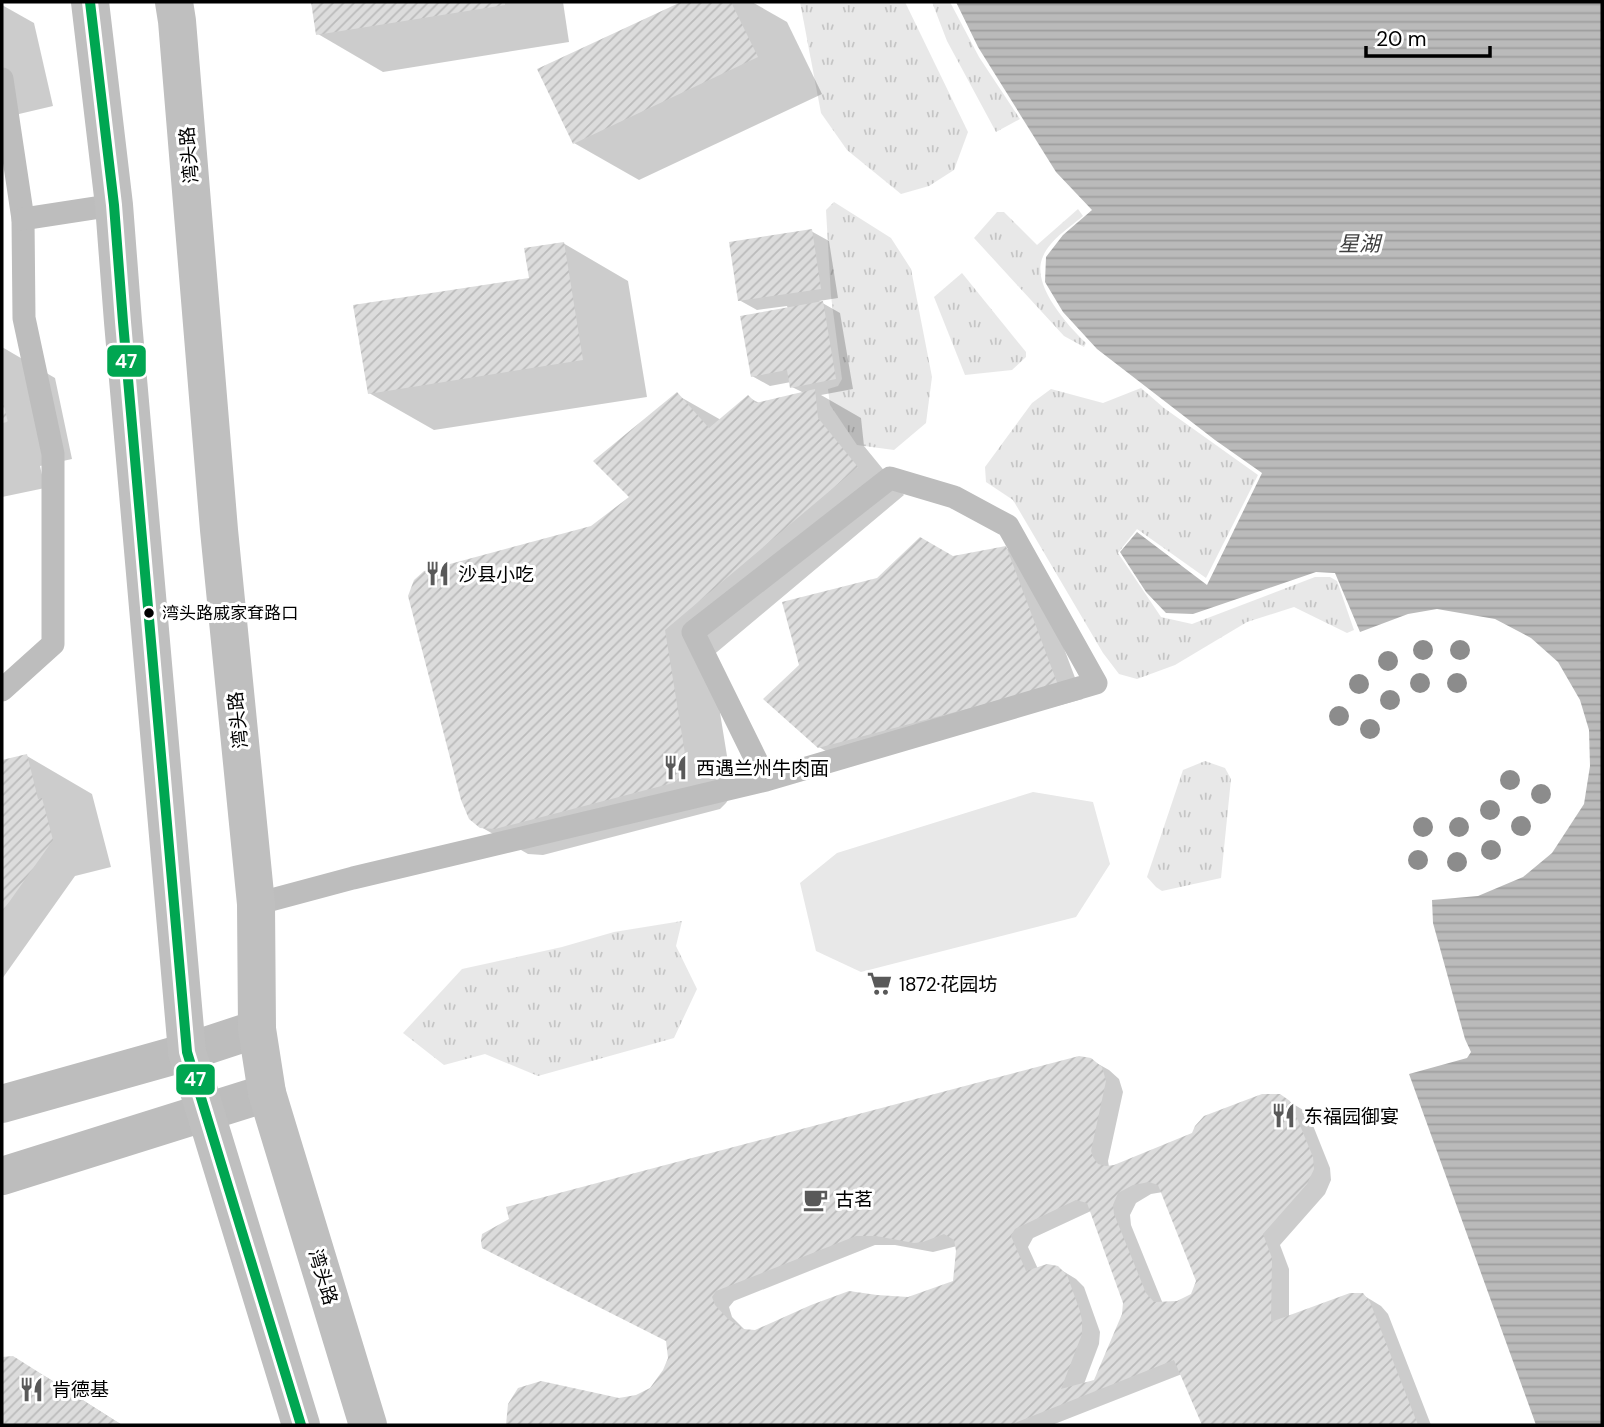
<svg xmlns="http://www.w3.org/2000/svg" width="1604" height="1427" font-family="'DM Sans','Noto Sans SC',sans-serif">
<style>
.grass{fill:url(#grass-tufts)}
.green{fill:#e8e8e8}
.water{fill:url(#water-rules)}
.shadow{fill:#0003;fill-rule:evenodd}
.building{fill:url(#building-hatch);fill-rule:evenodd}
.lines{fill:none;stroke-linecap:round;stroke-linejoin:round}
.lane{stroke:#bdbdbd;stroke-width:23}
.street{stroke:#bdbdbd;stroke-width:38}
.secondary{stroke:#bfbfbf;stroke-width:38}
.bus-1-casing{stroke:#fff;stroke-width:16}
.bus-1{stroke:#00a651;stroke-width:10}
.tree{fill:#8c8c8c}
.bus-dot{fill:#000;stroke:#fff;stroke-width:2.5}
.labels{text-anchor:middle;dominant-baseline:central;stroke-width:6;stroke-linejoin:round;paint-order:stroke}
.bus-label{font-size:17px;fill:#000;stroke:#fff;text-anchor:start}
.street-label{font-size:19px;fill:#000;stroke:#fff}
.poi-label{font-size:19px;fill:#000;stroke:#fff;text-anchor:start}
.water-label{font-size:21px;font-style:italic;fill:#3e3e3e;stroke:#fff}
.line-badge{stroke:#fff;stroke-width:2.5}
.badge-label{font-size:19px;text-anchor:middle;font-weight:bold;fill:#fff}
</style>
<defs>
<pattern id="grass-tufts" width="24" height="20" patternUnits="userSpaceOnUse" patternTransform="scale(1.75)"><rect width="24" height="20" fill="#e8e8e8"/><path d="M3 7l-1-3M5 7V3M7 7l1-3M15 17l-1-3M17 17v-4M19 17l1-3" fill="none" stroke="#c5c5c5"/></pattern>
<pattern id="water-rules" width="6" height="5" patternUnits="userSpaceOnUse" patternTransform="scale(1.75)"><rect width="6" height="5" fill="#bababa"/><path d="M0 2.5h6" fill="none" stroke="#9e9e9e"/></pattern>
<pattern id="building-hatch" width="6" height="6" patternUnits="userSpaceOnUse" patternTransform="scale(1.75)"><rect width="6" height="6" fill="#dcdcdc"/><path d="M-1 1l2-2M0 6l6-6M5 7l2-2" fill="none" stroke="#bbb"/></pattern>
</defs>
<rect width="100%" height="100%" fill="#fff"/>
<g class="grass">
<polygon points="800,2 905,2 968,132 954,170 929,186 901,194 847,150 821,113"/>
<polygon points="932,2 950,2 979,57 1020,119 996,132 947,41"/>
<polygon points="834,202 891,238 911,269 932,377 926,423 894,450 857,445 830,405 828,389 838,386 842,379 831,296 826,210"/>
<path d="M 1078,209 L 1083,216 C 1069,228 1048,241 1042,259 C 1032,286 1068,326 1086,343 L 1084,347 L 1064,336 L 974,238 L 997,212 L 1004,212 L 1037,245 Z"/>
<polygon points="962,273 1026,352 1026,357 1012,370 965,375 934,297"/>
<polygon points="1141,388 1164,408 1258,475 1206,578 1137,529 1118,553 1161,617 1192,624 1315,577 1330,577 1337,581 1354,630 1347,633 1294,607 1247,622 1175,665 1137,679 1119,674 1103,653 1013,500 986,482 985,467 1032,403 1051,389 1103,403"/>
<polygon points="1205,761 1225,768 1231,779 1221,878 1162,891 1156,887 1147,877 1183,770"/>
<polygon points="682,921 676,946 697,989 674,1038 538,1076 485,1054 444,1065 403,1033 462,969 562,947 614,932"/>
</g>
<polygon class="green" points="1033,792 1093,802 1110,864 1076,917 861,972 816,951 800,883 837,853"/>
<polygon class="water" points="956,2 1602,2 1602,1425 1536,1425 1409,1074 1467,1058 1471,1052 1465,1039 1433,923 1432,900 1478,896 1523,877 1552,853 1584,804 1590,766 1589,730 1580,700 1558,662 1531,638 1495,619 1437,609 1408,614 1360,632 1335,573 1316,572 1193,614 1166,613 1146,592 1120,552 1137,532 1207,585 1262,473 1215,440 1097,349 1063,312 1045,282 1046,257 1063,235 1092,210 1056,172 978,47"/>
<g class="shadow">
<polygon points="312,2 563,2 569,42 383,72 318,34"/>
<polygon points="685,2 752,2 787,22 822,94 639,180 574,143 540,70"/>
<polygon points="2,5 34,23 53,106 2,118"/>
<polygon points="811,231 829,241 838,298 819,301 840,313 853,389 821,395 861,418 864,446 904,495 711,657 733,793 726,803 720,809 543,855 528,854 481,827 592,528 631,497 677,395 721,420 748,397 761,404 804,393 792,387 791,382 770,386 752,376 788,309 787,306 757,310 739,300"/>
<polygon points="563,243 628,281 647,397 434,430 369,393 531,279"/>
<polygon points="2,347 55,378 72,459 40,466 45,488 2,497"/>
<polygon points="1006,548 1032,563 1083,699 846,763 819,747 954,558"/>
<polygon points="27,756 92,794 111,867 75,876 2,979 2,762"/>
<path d="M 1091,1060 L 1109,1070 L 1119,1079 L 1123,1092 L 1108,1161 L 1109,1167 L 1114,1167 L 1280,1096 L 1308,1113 L 1330,1168 L 1331,1180 L 1325,1194 L 1280,1245 L 1289,1269 L 1289,1317 L 1363,1295 L 1381,1306 L 1388,1314 L 1431,1425 L 1204,1425 L 1182,1374 L 1052,1425 L 508,1425 L 507,1423 L 636,1396 L 651,1389 L 664,1371 L 669,1359 L 668,1341 L 502,1257 ZM 1163,1192 L 1198,1281 L 1192,1295 L 1178,1303 L 1163,1304 L 1131,1225 L 1130,1215 L 1136,1203 L 1151,1194 ZM 1091,1211 L 1125,1303 L 1124,1315 L 1095,1381 L 1084,1384 L 1099,1344 L 1100,1332 L 1084,1287 L 1076,1279 L 1058,1268 L 1038,1269 L 1028,1247 L 1033,1238 ZM 875,1245 L 895,1245 L 933,1252 L 957,1246 L 954,1282 L 909,1298 L 756,1331 L 746,1331 L 732,1317 L 729,1307 L 734,1301 Z"/>
<polygon points="13,1358 48,1378 122,1425 2,1425 2,1359"/>
</g>
<g class="building">
<polygon points="311,2 505,2 505,5 316,35"/>
<polygon points="681,2 731,2 758,57 573,144 537,69"/>
<polygon points="812,229 821,289 738,301 729,242"/>
<polygon points="564,242 583,360 368,394 353,305 529,278 524,248"/>
<polygon points="823,301 836,379 790,388 787,370 751,377 740,316"/>
<polygon points="815,389 818,418 858,467 665,630 687,766 680,777 673,783 495,829 480,828 469,819 461,800 408,596 414,580 424,571 591,526 629,497 593,461 677,392 709,428 748,395 756,403"/>
<polygon points="2,399 8,422 2,423"/>
<polygon points="920,537 953,556 1006,546 1058,685 818,748 763,699 799,665 782,602 877,578"/>
<polygon points="27,754 38,799 42,798 53,840 2,912 2,760"/>
<path d="M 1079,1056 L 1091,1058 L 1102,1067 L 1106,1081 L 1091,1151 L 1093,1157 L 1098,1164 L 1106,1166 L 1114,1165 L 1192,1133 L 1195,1126 L 1204,1116 L 1246,1100 L 1262,1094 L 1280,1094 L 1290,1101 L 1313,1157 L 1314,1169 L 1307,1184 L 1263,1234 L 1272,1258 L 1271,1322 L 1350,1293 L 1363,1293 L 1370,1302 L 1418,1425 L 1202,1425 L 1174,1360 L 1010,1425 L 728,1425 L 722,1422 L 701,1425 L 506,1425 L 508,1404 L 518,1388 L 541,1381 L 619,1398 L 636,1395 L 650,1388 L 663,1370 L 668,1358 L 666,1341 L 482,1248 L 481,1241 L 482,1234 L 509,1219 L 506,1207 ZM 1149,1182 L 1158,1185 L 1196,1281 L 1191,1294 L 1177,1301 L 1154,1302 L 1146,1293 L 1114,1214 L 1113,1205 L 1118,1193 L 1133,1185 ZM 1076,1200 L 1087,1203 L 1123,1303 L 1122,1314 L 1094,1380 L 1061,1389 L 1082,1334 L 1082,1321 L 1080,1311 L 1067,1275 L 1058,1266 L 1047,1264 L 1026,1271 L 1011,1236 L 1015,1229 ZM 944,1234 L 954,1240 L 956,1251 L 953,1281 L 908,1297 L 877,1295 L 849,1291 L 811,1305 L 755,1330 L 743,1329 L 728,1319 L 715,1305 L 712,1297 L 716,1291 L 856,1236 L 876,1236 L 914,1243 L 923,1242 Z"/>
<polygon points="13,1356 122,1425 2,1425 2,1357"/>
</g>
<g class="lines">
<g class="lane">
<polyline points="2,79 23,219 24,318 53,454 53,644 2,690"/>
<polyline points="23,219 114,205"/>
<polyline points="256,904 353,878 766,780 1096,683 1008,526 954,497 890,478 693,632 766,780"/>
</g>
<g class="street">
<polyline points="2,1104 187,1052 257,1029"/>
<polyline points="2,1176 267,1093"/>
</g>
<g class="secondary">
<polyline points="90,2 114,205 123,322 187,1052 301,1425"/>
<polyline points="174,2 177,21 219,530 256,904 257,1029 267,1093 368,1425"/>
</g>
<defs>
<polyline id="bus-1" points="90,2 114,205 123,322 187,1052 301,1425"/>
</defs>
<use href="#bus-1" class="bus-1-casing"/>
<use href="#bus-1" class="bus-1"/>
</g>
<g class="tree">
<circle cx="1423" cy="650" r="10"/>
<circle cx="1460" cy="650" r="10"/>
<circle cx="1388" cy="661" r="10"/>
<circle cx="1420" cy="683" r="10"/>
<circle cx="1457" cy="683" r="10"/>
<circle cx="1359" cy="684" r="10"/>
<circle cx="1390" cy="700" r="10"/>
<circle cx="1339" cy="716" r="10"/>
<circle cx="1370" cy="729" r="10"/>
<circle cx="1510" cy="780" r="10"/>
<circle cx="1541" cy="794" r="10"/>
<circle cx="1490" cy="810" r="10"/>
<circle cx="1521" cy="826" r="10"/>
<circle cx="1423" cy="827" r="10"/>
<circle cx="1459" cy="827" r="10"/>
<circle cx="1491" cy="850" r="10"/>
<circle cx="1418" cy="860" r="10"/>
<circle cx="1457" cy="862" r="10"/>
</g>
<defs>
<symbol id="restaurant-bare" viewBox="-9 -9 18 18"><path d="M-5-6h1v4h1v-4h1v4h1v-4h1v5L-1.5 .5V6h-2V.5L-5-1ZM5-6V6H3V1.5H1.5Q1.5-4 5-6Z" fill="#595959" stroke="#fff" stroke-width="2.5" paint-order="stroke"/></symbol>
<symbol id="supermarket-bare" viewBox="-9 -9 18 18"><path d="M-6-5.5h2.5l.6 2H6L4.5 2H-2.5L-4.4-4H-6ZM-1.5 3.2a1.3 1.3 0 1 0 .1 0ZM3 3.2a1.3 1.3 0 1 0 .1 0Z" fill="#595959" stroke="#fff" stroke-width="2.5" paint-order="stroke"/></symbol>
<symbol id="cafe-bare" viewBox="-9 -9 18 18"><path d="M-5.5-4.5H6V0H3Q3 3.5 0 3.5H-2.5Q-5.5 3.5-5.5 0ZM3-3.2v2h1.7v-2ZM-6 4.5H4V6H-6Z" fill="#595959" stroke="#fff" stroke-width="2.5" paint-order="stroke"/></symbol>
</defs>
<g fill-rule="evenodd">
<use href="#restaurant-bare" x="420" y="556" width="35" height="35"/>
<use href="#restaurant-bare" x="658" y="750" width="35" height="35"/>
<use href="#supermarket-bare" x="862" y="966" width="35" height="35"/>
<use href="#restaurant-bare" x="1266" y="1098" width="35" height="35"/>
<use href="#cafe-bare" x="798" y="1182" width="35" height="35"/>
<use href="#restaurant-bare" x="14" y="1372" width="35" height="35"/>
</g>
<circle class="bus-dot" cx="149" cy="613" r="6"/>
<g class="labels">
<g class="bus-label">
<text x="162" y="613">湾头路戚家耷路口</text>
</g>
<g class="street-label">
<text transform="translate(189 155) rotate(-95)">湾头路</text>
<text transform="translate(238 720) rotate(-96)">湾头路</text>
<text transform="translate(323 1277) rotate(73)">湾头路</text>
</g>
<g class="poi-label">
<text x="458" y="574">沙县小吃</text>
<text x="696" y="768">西遇兰州牛肉面</text>
<text x="899" y="984">1872·花园坊</text>
<text x="1304" y="1116">东福园御宴</text>
<text x="835" y="1199">古茗</text>
<text x="52" y="1389">肯德基</text>
</g>
<g class="water-label">
<text x="1359" y="244">星湖</text>
</g>
</g>
<g class="line-badge">
<rect x="106" y="344" width="41" height="34" rx="7" fill="#00a651"/>
<rect x="175" y="1063" width="41" height="33" rx="7" fill="#00a651"/>
</g>
<g class="badge-label">
<text x="126" y="368">47</text>
<text x="195" y="1086">47</text>
</g>
<rect width="1604" height="1427" fill="none" stroke="#000000" stroke-width="7"/>
<path d="M1366 46v10h124v-10" fill="none" stroke="#000000" stroke-width="3.5"/>
<text x="1376" y="46" font-size="21" fill="#000000" stroke="#ffffff" stroke-width="5" paint-order="stroke">20 m</text>
</svg>
